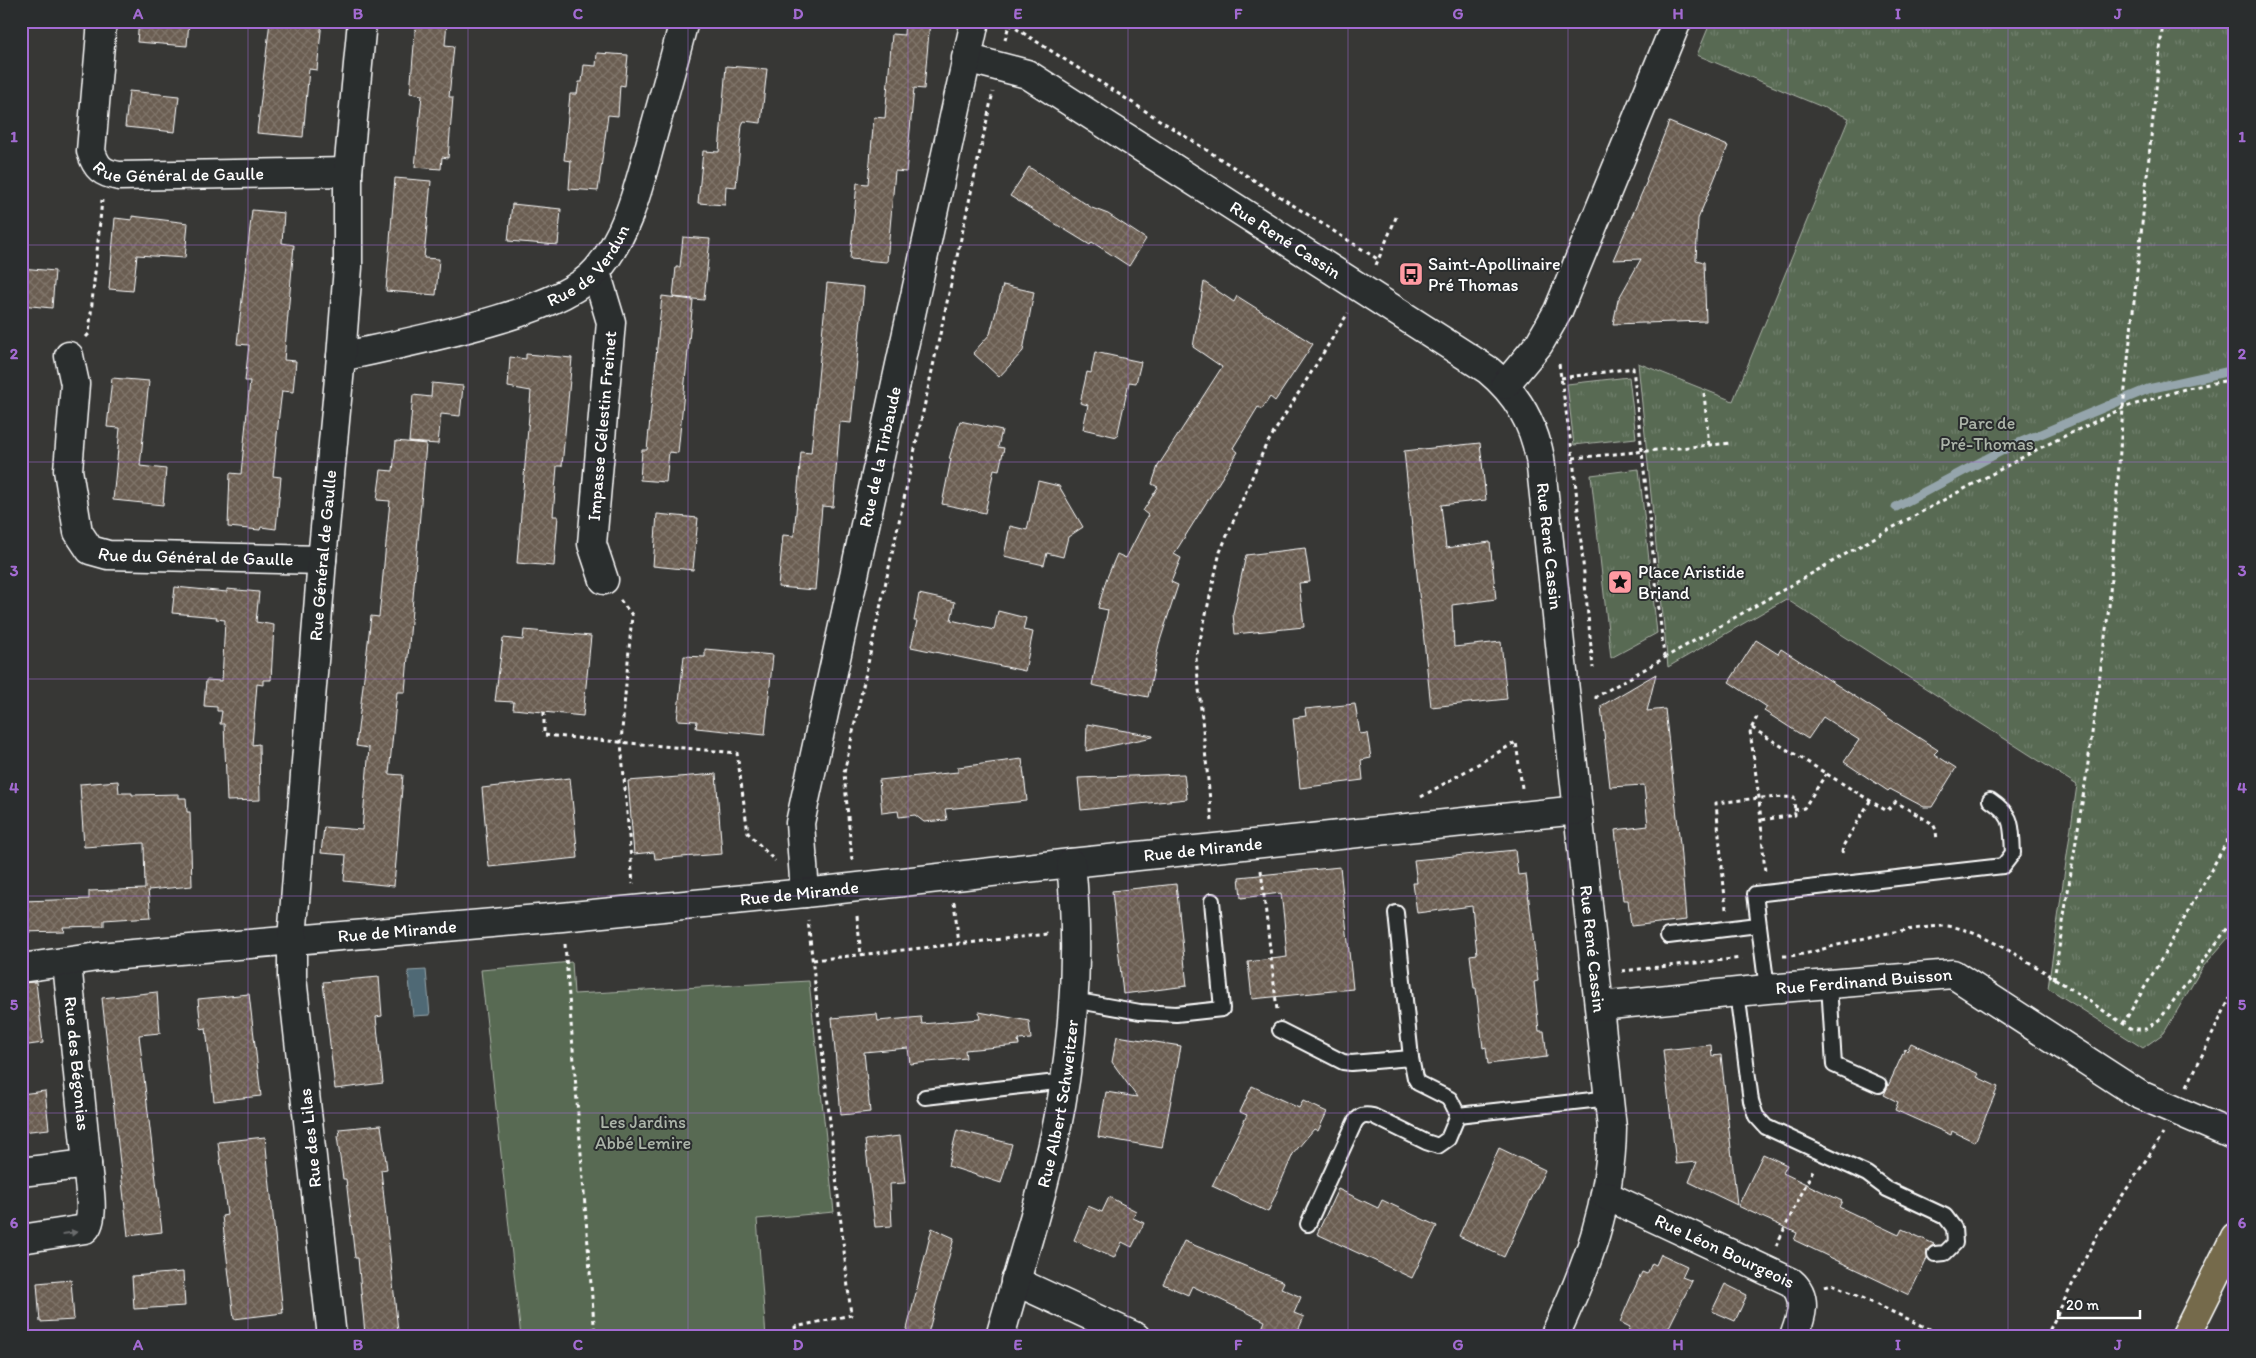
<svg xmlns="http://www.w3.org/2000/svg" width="2256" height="1358" font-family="Itim,sans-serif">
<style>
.grass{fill:url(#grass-tufts);stroke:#acb4a9}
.garden{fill:#586a53;stroke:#acb4a9}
.water{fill:#4f6974;stroke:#95a5ac}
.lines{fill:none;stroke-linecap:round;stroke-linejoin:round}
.stream{stroke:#95a5ac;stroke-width:9}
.building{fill:url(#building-cross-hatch);stroke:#fff}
.service-casing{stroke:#fff;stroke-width:18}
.minor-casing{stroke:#fff;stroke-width:31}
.trunk-casing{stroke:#fff;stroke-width:31}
.path{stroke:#fff;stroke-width:3;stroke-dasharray:4 4;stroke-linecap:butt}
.service{stroke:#2a2d2e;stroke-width:14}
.minor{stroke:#2a2d2e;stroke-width:28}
.trunk{stroke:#746b4b;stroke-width:28}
.oneway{fill:#6a6c6d}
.grid{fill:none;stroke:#a36bd2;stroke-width:1;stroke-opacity:0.55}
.labels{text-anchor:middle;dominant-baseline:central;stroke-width:4;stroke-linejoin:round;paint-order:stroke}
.street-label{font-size:18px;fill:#fff;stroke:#2a2d2e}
.poi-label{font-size:18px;fill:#fff;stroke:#2a2d2e;text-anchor:start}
.park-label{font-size:18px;fill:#acb4a9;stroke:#2a2d2e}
.neatline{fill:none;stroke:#a36bd2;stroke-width:2}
.grid-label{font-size:16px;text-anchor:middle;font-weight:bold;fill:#a36bd2}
</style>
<defs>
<pattern id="grass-tufts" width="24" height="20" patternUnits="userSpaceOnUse" patternTransform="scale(1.25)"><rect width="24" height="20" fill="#586a53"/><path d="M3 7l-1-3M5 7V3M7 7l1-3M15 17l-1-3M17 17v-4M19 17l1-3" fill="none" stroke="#71806d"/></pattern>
<pattern id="building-cross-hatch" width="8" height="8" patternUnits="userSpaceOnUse" patternTransform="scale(1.25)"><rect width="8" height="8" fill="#6a5d51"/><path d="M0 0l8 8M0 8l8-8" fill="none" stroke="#80756b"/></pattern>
</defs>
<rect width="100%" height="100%" fill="#373735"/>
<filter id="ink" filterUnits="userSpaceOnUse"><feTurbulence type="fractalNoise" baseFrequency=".02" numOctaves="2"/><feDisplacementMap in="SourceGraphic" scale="10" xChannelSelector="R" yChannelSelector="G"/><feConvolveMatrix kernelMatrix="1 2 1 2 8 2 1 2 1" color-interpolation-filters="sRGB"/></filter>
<g filter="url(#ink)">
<g class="grass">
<polygon points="1711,21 2235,21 2235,930 2202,968 2164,1033 2143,1048 2048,988 2077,785 1786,599 1668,667 1638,363 1733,401 1849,118 1697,55"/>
<polygon points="1629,377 1636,438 1574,445 1567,384"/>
<polygon points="1639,469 1657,633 1611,658 1591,475"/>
</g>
<polygon class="garden" points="572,962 574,994 809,981 834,1212 757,1219 766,1337 521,1337 481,970"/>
<polygon class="water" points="426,970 430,1015 413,1016 408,971"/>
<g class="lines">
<polyline class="stream" points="1896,507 2007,448 2148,389 2235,370"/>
</g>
<g class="building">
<polygon points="139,21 189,21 187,46 137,42"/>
<polygon points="270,21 322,21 317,70 309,69 303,137 257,133"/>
<polygon points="416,21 447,21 445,45 454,46 449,97 453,97 448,158 442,157 441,169 415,167 422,95 410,93"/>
<polygon points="905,21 930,21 924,89 914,88 906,172 895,171 887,262 850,259 857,183 868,184 874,117 885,118 892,34 904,35"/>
<polygon points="597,53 628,55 625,86 620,85 618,116 608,115 598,191 569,189 571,161 564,160 570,94 577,94 579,82 582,82 584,65 596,66"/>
<polygon points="726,66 767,69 761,123 744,121 742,125 736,187 726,186 725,205 698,203 703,151 719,152"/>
<polygon points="129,91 179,96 175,132 125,127"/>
<polygon points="1669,122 1728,146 1698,219 1696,260 1704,262 1706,321 1613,324 1618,300 1641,259 1613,260 1647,181 1646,180"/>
<polygon points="1029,167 1092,208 1108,214 1146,239 1129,266 1092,242 1090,245 1010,196"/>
<polygon points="395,178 431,181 424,258 439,259 436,295 386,291"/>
<polygon points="512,204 561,209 558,245 508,241"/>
<polygon points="252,210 284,213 282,243 294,245 284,360 296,361 293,392 282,391 279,415 273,476 281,477 276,529 261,527 260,530 228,527 230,473 241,474 250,381 245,381 249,345 237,344"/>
<polygon points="132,216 188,223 185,258 137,255 133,291 109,289 115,218 132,220"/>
<polygon points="683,237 710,239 704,300 673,297 676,267 680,267"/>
<polygon points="21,268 55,271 52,308 21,305"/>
<polygon points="1204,282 1234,302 1237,296 1313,344 1275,401 1270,397 1262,409 1258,407 1233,448 1238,452 1174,554 1181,558 1171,582 1178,585 1159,644 1148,697 1092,685 1108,610 1098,608 1106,580 1117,554 1126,558 1148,515 1143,511 1158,487 1152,484 1158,466 1222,367 1193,347"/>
<polygon points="827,283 864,287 851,423 840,422 833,507 822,506 815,590 778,587 783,535 794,536 801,452 811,453"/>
<polygon points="1003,285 1034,292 1023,351 999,377 973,353 990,334"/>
<polygon points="662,296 693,300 678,453 669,452 666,482 640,480 642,450 647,450"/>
<polygon points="1095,352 1141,362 1136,383 1129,382 1117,437 1083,429 1088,405 1080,403 1087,372 1091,373"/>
<polygon points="526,354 572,358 562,466 557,466 553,516 558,516 554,566 517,563 531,391 508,387 510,357 526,359"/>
<polygon points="112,378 149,381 140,466 166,469 163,505 113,500 120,428 107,427"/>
<polygon points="432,383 463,386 460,416 441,414 438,444 409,442 413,395 431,397"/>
<polygon points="960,421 1002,430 998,447 1004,448 999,470 994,469 985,513 942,504 951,459 949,459"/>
<polygon points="396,441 426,444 405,692 397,692 389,774 403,775 394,886 344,881 346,855 321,853 324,827 362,830 369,748 356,746 371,616 379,617 390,501 377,500 381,470 393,471"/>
<polygon points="1480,443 1486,500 1441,505 1446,548 1490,542 1496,599 1452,605 1454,647 1501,642 1507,699 1431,707 1404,451"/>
<polygon points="1038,481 1059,486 1083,527 1068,537 1063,557 1047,553 1044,565 1004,556 1010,526 1027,530"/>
<polygon points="657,514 698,518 693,570 653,566"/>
<polygon points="1305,548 1310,582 1299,583 1304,627 1235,634 1233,614 1246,555"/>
<polygon points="175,587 227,592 227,589 259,592 256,622 274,625 271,680 263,680 263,685 257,684 252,745 259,744 260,800 227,801 224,724 220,724 222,711 217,711 217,707 204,706 206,680 222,681 225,620 216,619 217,617 172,613"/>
<polygon points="919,594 955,602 951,620 994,630 998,611 1026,618 1023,630 1033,632 1025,671 911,647 917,621 914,621"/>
<polygon points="524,630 591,636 583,716 513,709 514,702 495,701 503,638 523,640"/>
<polygon points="1756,640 1778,654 1781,649 1938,750 1934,754 1956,768 1932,807 1924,807 1890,789 1888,791 1844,762 1859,740 1823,717 1808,739 1764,711 1767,707 1729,682"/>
<polygon points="705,649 773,655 765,735 696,728 697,721 677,720 684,656 705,657"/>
<polygon points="1656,674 1647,711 1665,709 1680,844 1686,920 1631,926 1628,900 1623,900 1615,830 1648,826 1644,785 1610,787 1601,706"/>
<polygon points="1355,704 1360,734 1367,733 1371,758 1361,760 1363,780 1300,788 1293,718 1306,716 1305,709"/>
<polygon points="1087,724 1153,736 1153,737 1086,751"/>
<polygon points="1022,759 1027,801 945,809 947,820 924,822 915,815 899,817 898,811 882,813 879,780 958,772 958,767"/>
<polygon points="716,774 722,854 655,859 654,852 634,854 628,781"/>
<polygon points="1184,774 1187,799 1081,810 1078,778"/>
<polygon points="570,778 578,858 489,867 482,788"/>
<polygon points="118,781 119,793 132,793 132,795 179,794 179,798 186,798 187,812 190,812 192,886 148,890 151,917 104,920 104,926 63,927 64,931 22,932 21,901 89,899 89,891 145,889 144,843 84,847 80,784"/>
<polygon points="1515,850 1518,875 1526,874 1538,981 1534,982 1539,1031 1544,1031 1547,1057 1488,1064 1486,1047 1483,1048 1476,988 1474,988 1470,955 1477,954 1472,906 1417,913 1413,883 1417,883 1414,860"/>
<polygon points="1340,867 1353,989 1252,999 1248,962 1287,957 1284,919 1281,893 1241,898 1239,877"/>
<polygon points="1176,884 1187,986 1123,994 1112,891"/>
<polygon points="379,977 382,1016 376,1017 383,1083 335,1089 323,982"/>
<polygon points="36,982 43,1043 21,1046 21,983"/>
<polygon points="157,992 160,1033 139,1035 162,1232 128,1236 102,998"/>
<polygon points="249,994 261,1096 214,1101 206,1028 201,1029 198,999"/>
<polygon points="979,1012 1029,1021 1031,1039 1018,1040 1019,1045 965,1050 966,1058 910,1064 908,1048 864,1052 870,1112 841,1115 832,1018 877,1014 878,1021 921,1017 922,1024 980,1019"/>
<polygon points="1117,1036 1181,1046 1162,1148 1098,1137 1106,1092 1137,1097 1112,1062"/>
<polygon points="1911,1043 1979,1074 1977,1077 1998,1087 1975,1142 1952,1131 1951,1135 1895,1110 1898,1102 1884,1095 1905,1049 1907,1051"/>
<polygon points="1711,1045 1712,1056 1721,1055 1737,1205 1689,1182 1697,1162 1676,1164 1663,1050"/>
<polygon points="1252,1086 1299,1108 1303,1101 1327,1112 1318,1131 1314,1129 1293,1154 1268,1212 1212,1186 1247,1115 1240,1112"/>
<polygon points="45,1091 49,1129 21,1132 21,1094"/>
<polygon points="381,1125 387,1169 381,1170 398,1331 365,1334 358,1258 355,1258 346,1179 343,1179 337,1136 340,1136 339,1129"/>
<polygon points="957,1130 1012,1144 1001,1183 948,1166"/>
<polygon points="900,1136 905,1183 890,1184 892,1226 875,1227 865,1140"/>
<polygon points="265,1137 283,1313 234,1319 222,1216 227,1215 218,1142"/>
<polygon points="1499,1148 1545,1170 1504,1257 1459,1236"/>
<polygon points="1763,1154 1787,1165 1783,1173 1842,1201 1839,1207 1899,1235 1902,1229 1934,1244 1927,1250 1927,1258 1909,1295 1794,1240 1797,1233 1738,1206"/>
<polygon points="1338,1189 1378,1208 1382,1200 1437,1226 1412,1278 1317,1234"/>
<polygon points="1109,1197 1136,1211 1133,1218 1144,1223 1132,1247 1122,1242 1114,1258 1074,1240 1088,1206 1102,1212"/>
<polygon points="932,1228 954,1238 927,1337 905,1337"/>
<polygon points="1184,1241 1284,1282 1281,1288 1301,1297 1294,1313 1304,1317 1295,1337 1274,1337 1261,1331 1265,1321 1192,1286 1188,1295 1163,1284"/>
<polygon points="1661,1254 1687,1266 1682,1277 1692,1281 1664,1337 1625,1337 1630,1327 1620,1322 1632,1294 1642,1272 1647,1274 1652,1263 1656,1265"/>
<polygon points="183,1272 185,1306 134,1309 132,1276"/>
<polygon points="71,1280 74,1320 40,1322 37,1283"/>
<polygon points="1725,1284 1747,1295 1735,1321 1712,1311"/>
</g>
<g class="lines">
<defs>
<g id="service">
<polyline points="1396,913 1411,1058"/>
<polyline points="1668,936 1758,925"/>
<polyline points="1829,984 1834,1065 1879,1085"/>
<path d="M 1767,989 L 1755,894 L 2003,866 L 2013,853 C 2011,825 2015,817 1990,800"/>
<polyline points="1737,992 1751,1101 1756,1116 1766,1127 1867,1174 1887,1189 1945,1216 1954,1228 1955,1243 1945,1253 1935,1254"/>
<polyline points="1073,1000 1140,1012 1176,1014 1222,1009 1212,901"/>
<polyline points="1280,1030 1343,1062 1351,1063 1411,1058 1415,1078 1418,1083 1450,1099 1458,1115 1610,1098"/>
<polyline points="925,1097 1065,1081"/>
<path d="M 1308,1224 L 1355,1122 C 1360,1115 1364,1114 1373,1116 L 1426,1142 L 1438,1146 L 1448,1139 L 1458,1115"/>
</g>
<g id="minor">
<path id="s1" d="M 102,21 L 91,151 C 96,168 102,173 119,176 L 348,172"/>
<path id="s2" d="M 966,58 L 1027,74 L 1488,370 C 1517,394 1533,422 1540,458 L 1612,1128 C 1611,1205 1587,1268 1554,1337"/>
<polyline points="596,272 611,322 592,544 604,580"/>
<path id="s3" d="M 69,356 L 75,384 L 68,470 L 78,532 L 90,550 L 108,555 L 322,560"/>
<path id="s4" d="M 341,357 C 402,343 558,316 597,270 C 629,233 639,184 652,138 C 663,99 674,60 684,21"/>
<polyline points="1505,385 1539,344 1558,311 1677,21"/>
<path id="s5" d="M 805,893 L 800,823 L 975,21"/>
<path id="s6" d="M 67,963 L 87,1164"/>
<path id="s7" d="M 21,968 L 98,957 L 562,917 L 805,893 L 1071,863 L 1578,810"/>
<path id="s8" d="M 1600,1006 L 1767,989 L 1953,974 L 2138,1094 L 2235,1136"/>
<path d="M 21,1172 L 87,1164 C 88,1180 96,1218 85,1229 L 21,1239"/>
<path id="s9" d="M 1605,1195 L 1791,1282 C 1809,1297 1801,1318 1794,1337"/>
<polyline points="1015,1281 1136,1337"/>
<path id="s10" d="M 332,1337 L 292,977 L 292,939 L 322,560 L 341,357 L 348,267 L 348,172 L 362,21"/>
<path id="s11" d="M 1000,1337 C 1021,1260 1047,1184 1061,1105 C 1075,1026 1079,943 1071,863"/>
</g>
<polyline id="trunk" points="2185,1337 2235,1237"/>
</defs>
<use href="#service" class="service-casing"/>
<use href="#minor" class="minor-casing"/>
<use href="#trunk" class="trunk-casing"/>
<g class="path">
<polyline points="1009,24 1379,260"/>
<polyline points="1005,40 1010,21"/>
<polyline points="1376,265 1397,215"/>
<polyline points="1525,266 1546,269"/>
<polyline points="86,337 89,334 102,200"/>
<polyline points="1559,364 1573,458 1593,668"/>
<polyline points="1561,378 1633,368 1664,656"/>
<polyline points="1704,393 1709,446"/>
<polyline points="1573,458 1732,443"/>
<polyline points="620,600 632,615 621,742 633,884"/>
<polyline points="1596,699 1596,697 1879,535 2038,449 2123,408 2188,388 2235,379"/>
<polyline points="544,712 544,735 737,753 748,833 775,861"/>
<polyline points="1757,717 1750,731 1759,798 1765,873"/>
<polyline points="1752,728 1887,811 1896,802 1933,824 1936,830 1937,841"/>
<polyline points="1421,797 1516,742 1522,788"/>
<polyline points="1794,810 1804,808 1826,774"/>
<polyline points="1212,821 1196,658 1220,552 1265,447 1348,313"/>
<polyline points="1842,853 1843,846 1870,801"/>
<polyline points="852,860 844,773 993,92"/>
<polyline points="1261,870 1277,1010"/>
<polyline points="954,902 959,944"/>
<polyline points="1726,909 1716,803 1759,798 1794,797 1795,815 1761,820"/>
<polyline points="857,916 861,955"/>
<polyline points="565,944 595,1337"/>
<path d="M 1783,956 C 1806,956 1820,949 1842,944 C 1874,935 1910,928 1943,926 C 1984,924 2092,1005 2132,1029 L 2146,1029 L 2160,1019 L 2235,918"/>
<polyline points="813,960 1048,934"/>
<polyline points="1622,971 1742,958"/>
<polyline points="2054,979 2086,778 2109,607 2123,408 2163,21"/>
<polyline points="2123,1024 2165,953 2235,827"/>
<polyline points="2187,1086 2235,988"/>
<polyline points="1776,1246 1813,1170"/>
<polyline points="1825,1286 1832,1284 1947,1337"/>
<polyline points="796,1337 795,1327 851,1315 808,920"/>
<polyline points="2046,1337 2099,1231 2163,1134"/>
</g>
<use href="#service" class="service"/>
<use href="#minor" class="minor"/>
<use href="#trunk" class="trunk"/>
</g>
<defs><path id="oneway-solid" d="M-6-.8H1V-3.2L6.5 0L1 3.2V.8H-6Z" transform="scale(1.25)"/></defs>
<use class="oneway" href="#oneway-solid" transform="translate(70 1233) rotate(-7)"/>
</g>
<path class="grid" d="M 248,21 L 248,1337M 468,21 L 468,1337M 688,21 L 688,1337M 908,21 L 908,1337M 1128,21 L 1128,1337M 1348,21 L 1348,1337M 1568,21 L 1568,1337M 1788,21 L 1788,1337M 2008,21 L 2008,1337M 21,245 L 2235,245M 21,462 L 2235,462M 21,679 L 2235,679M 21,896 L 2235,896M 21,1113 L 2235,1113"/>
<defs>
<symbol id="bus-square" viewBox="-11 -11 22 22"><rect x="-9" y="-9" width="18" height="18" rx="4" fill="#ff9aa2" stroke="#2a2d2e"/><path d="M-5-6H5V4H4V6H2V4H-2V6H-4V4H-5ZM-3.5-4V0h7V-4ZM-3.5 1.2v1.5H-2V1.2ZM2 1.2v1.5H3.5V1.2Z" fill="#111"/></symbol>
<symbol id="sight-square" viewBox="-11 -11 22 22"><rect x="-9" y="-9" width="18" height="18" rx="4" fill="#ff9aa2" stroke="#2a2d2e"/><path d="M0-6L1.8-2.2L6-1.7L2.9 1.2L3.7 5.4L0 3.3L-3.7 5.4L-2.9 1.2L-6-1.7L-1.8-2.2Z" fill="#111"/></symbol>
</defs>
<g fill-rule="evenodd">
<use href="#bus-square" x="1397" y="260" width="28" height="28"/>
<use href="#sight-square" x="1606" y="568" width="28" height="28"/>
</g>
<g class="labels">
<g class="street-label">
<text stroke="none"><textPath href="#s1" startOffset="230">Rue Général de Gaulle</textPath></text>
<text stroke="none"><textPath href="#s2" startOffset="370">Rue René Cassin</textPath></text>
<text stroke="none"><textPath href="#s4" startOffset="270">Rue de Verdun</textPath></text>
<text transform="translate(602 426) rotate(-85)">Impasse Célestin Freinet</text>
<text stroke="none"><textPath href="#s5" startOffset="445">Rue de la Tirbaude</textPath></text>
<text stroke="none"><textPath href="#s2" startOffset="804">Rue René Cassin</textPath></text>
<text stroke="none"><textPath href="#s3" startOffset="306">Rue du Général de Gaulle</textPath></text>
<text stroke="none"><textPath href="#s10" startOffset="785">Rue Général de Gaulle</textPath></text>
<text stroke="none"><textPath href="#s7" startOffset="1188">Rue de Mirande</textPath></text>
<text stroke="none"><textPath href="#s7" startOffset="782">Rue de Mirande</textPath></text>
<text stroke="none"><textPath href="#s7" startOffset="378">Rue de Mirande</textPath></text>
<text stroke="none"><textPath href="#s2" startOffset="1209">Rue René Cassin</textPath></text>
<text stroke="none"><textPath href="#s8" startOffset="265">Rue Ferdinand Buisson</textPath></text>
<text stroke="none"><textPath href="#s6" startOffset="101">Rue des Bégonias</textPath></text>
<text stroke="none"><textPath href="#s11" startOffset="241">Rue Albert Schweitzer</textPath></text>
<text transform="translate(310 1138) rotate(-96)">Rue des Lilas</text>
<text stroke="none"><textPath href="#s9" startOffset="132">Rue Léon Bourgeois</textPath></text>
</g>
<g class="poi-label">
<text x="1428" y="264">Saint-Apollinaire<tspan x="1428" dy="21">Pré Thomas</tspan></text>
<text x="1638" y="572">Place Aristide<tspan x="1638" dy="21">Briand</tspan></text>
</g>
<g class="park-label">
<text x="1987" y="423">Parc de<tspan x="1987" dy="21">Pré-Thomas</tspan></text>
<text x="643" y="1122">Les Jardins<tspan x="643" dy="21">Abbé Lemire</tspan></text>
</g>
</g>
<rect width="2256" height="1358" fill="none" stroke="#2a2d2e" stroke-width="55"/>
<path d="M2058 1310v8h82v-8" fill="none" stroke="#ffffff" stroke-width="2.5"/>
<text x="2066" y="1310" font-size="15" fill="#ffffff" stroke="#2a2d2e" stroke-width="4" paint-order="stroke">20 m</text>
<rect x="28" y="28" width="2200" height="1302" class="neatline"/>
<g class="grid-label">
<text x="138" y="19">A</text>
<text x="358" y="19">B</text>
<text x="578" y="19">C</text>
<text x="798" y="19">D</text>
<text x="1018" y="19">E</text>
<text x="1238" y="19">F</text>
<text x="1458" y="19">G</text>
<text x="1678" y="19">H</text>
<text x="1898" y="19">I</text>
<text x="2118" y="19">J</text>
<text x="14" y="142">1</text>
<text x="2242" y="142">1</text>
<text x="14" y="359">2</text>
<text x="2242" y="359">2</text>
<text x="14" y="576">3</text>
<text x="2242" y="576">3</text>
<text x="14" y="793">4</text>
<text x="2242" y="793">4</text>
<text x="14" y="1010">5</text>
<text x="2242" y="1010">5</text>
<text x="14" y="1228">6</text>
<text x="2242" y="1228">6</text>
<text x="138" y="1350">A</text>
<text x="358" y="1350">B</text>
<text x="578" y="1350">C</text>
<text x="798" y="1350">D</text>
<text x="1018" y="1350">E</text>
<text x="1238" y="1350">F</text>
<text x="1458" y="1350">G</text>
<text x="1678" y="1350">H</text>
<text x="1898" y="1350">I</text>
<text x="2118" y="1350">J</text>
</g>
</svg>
